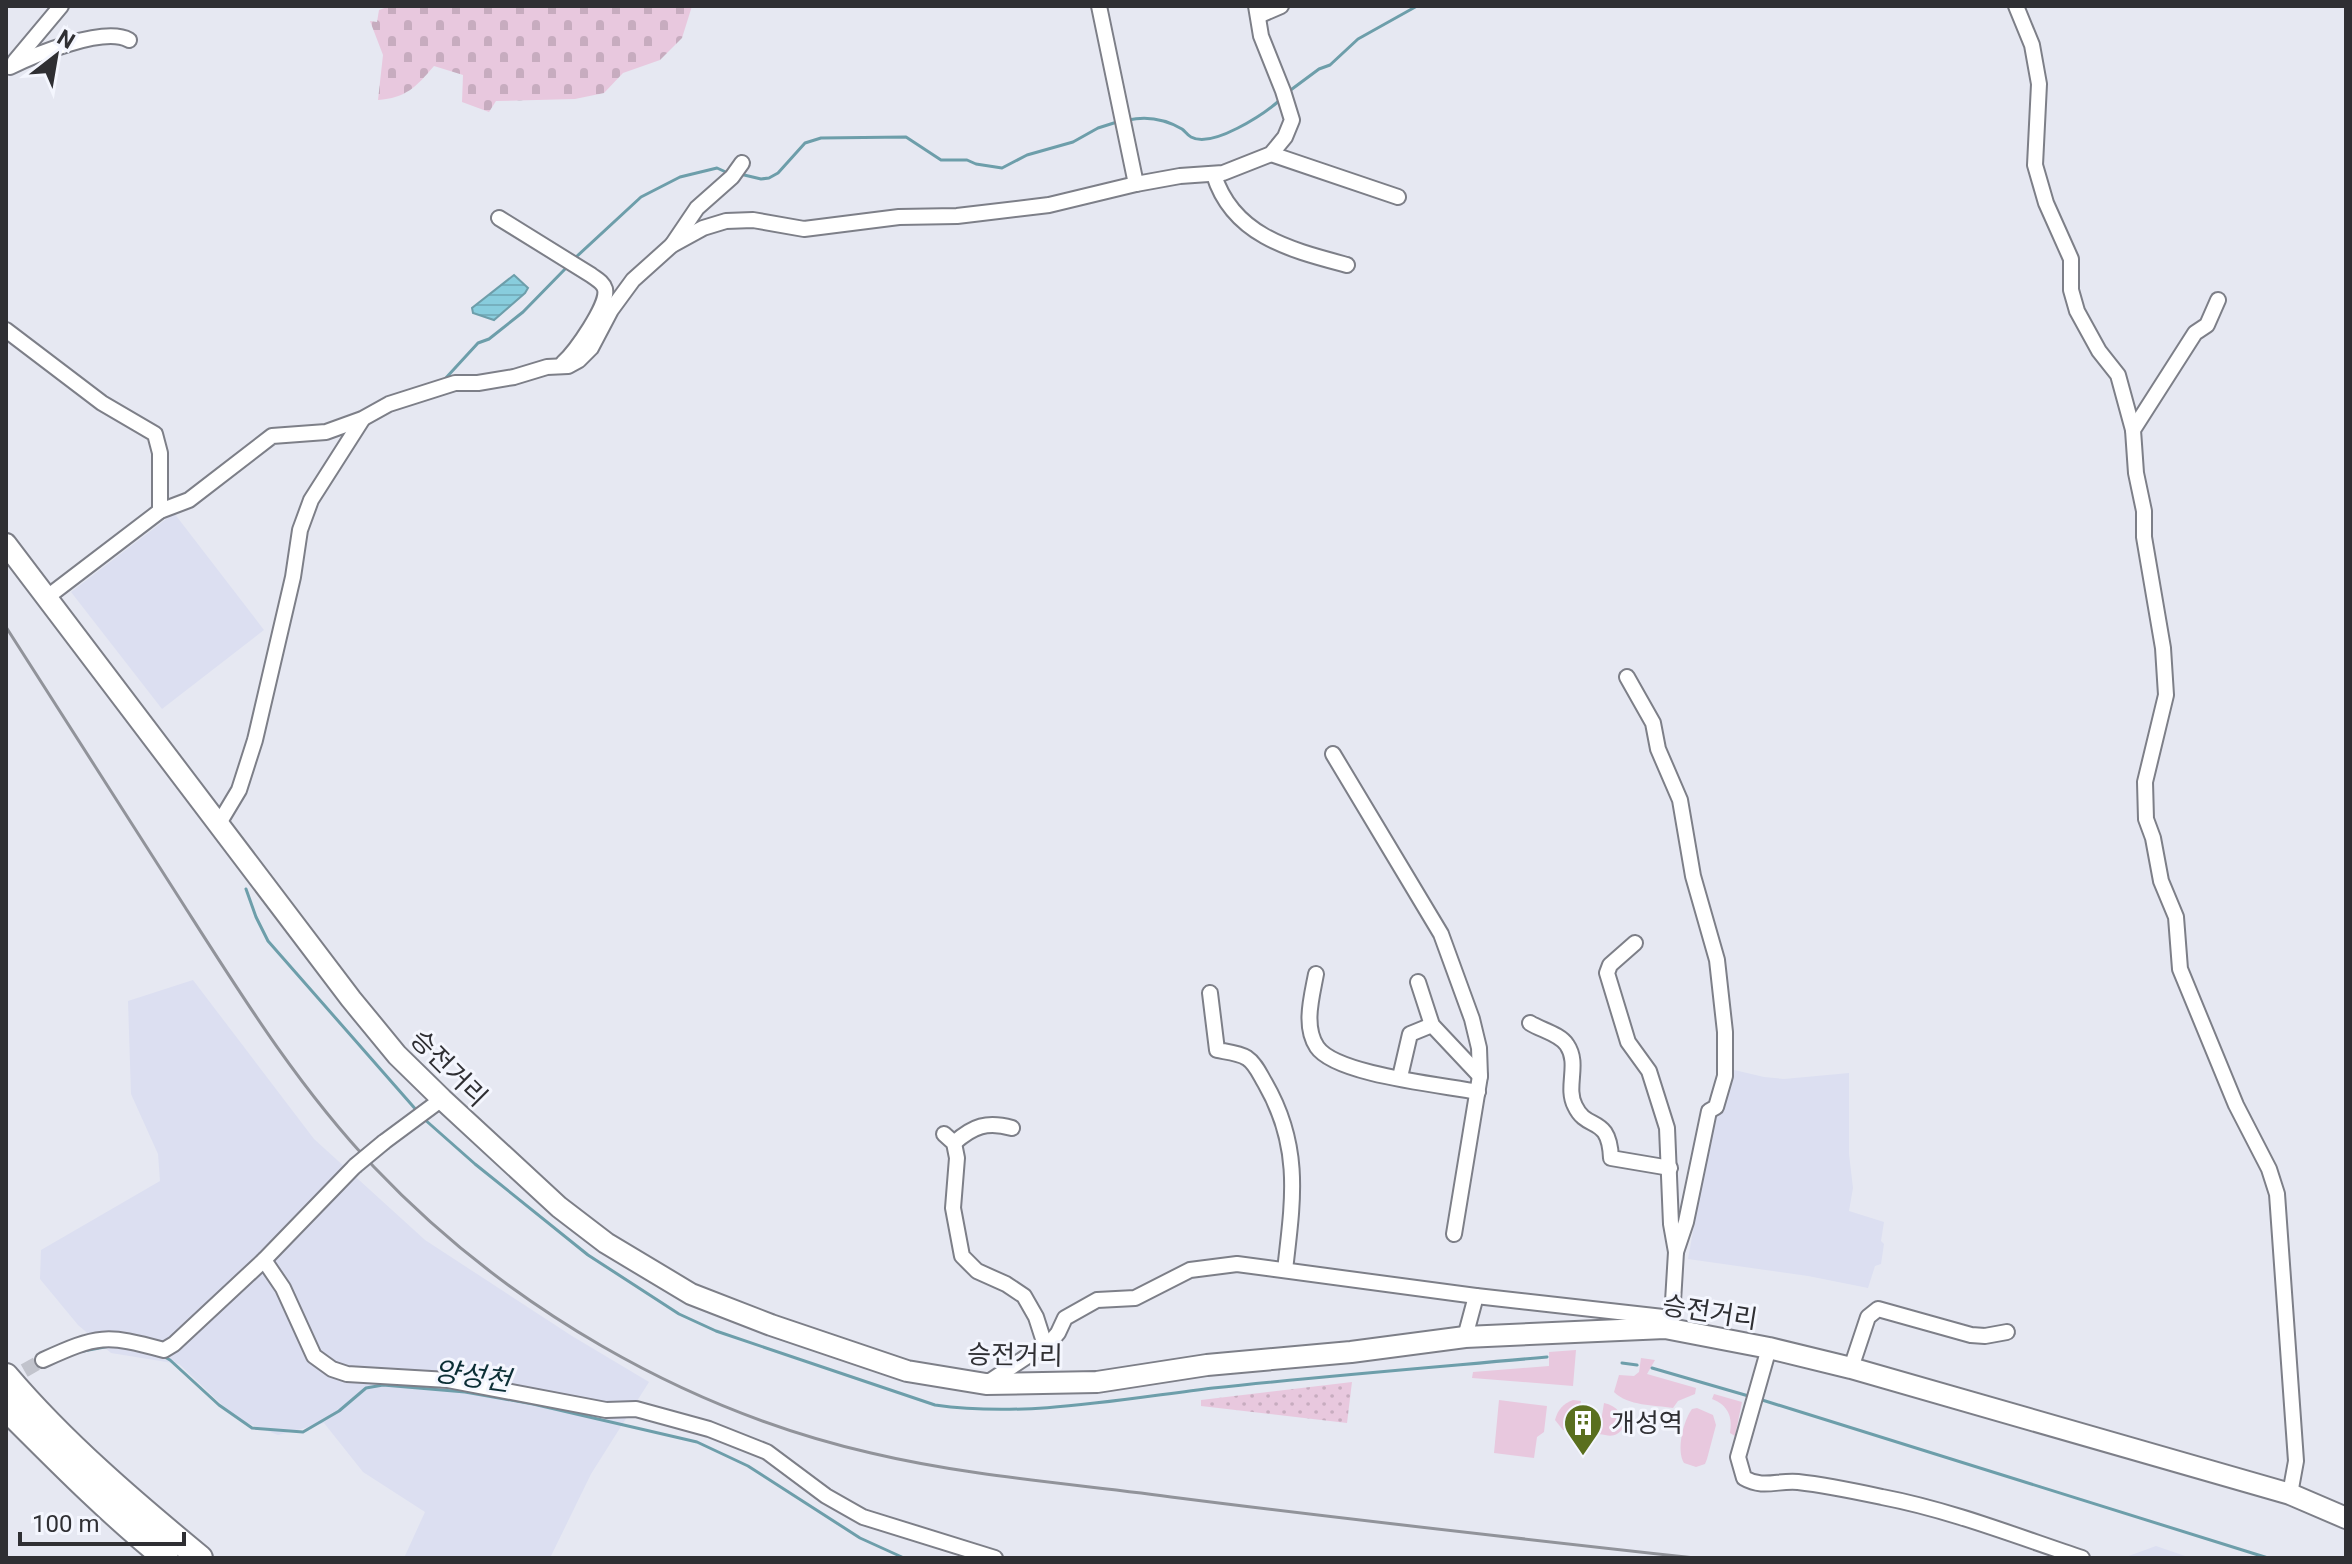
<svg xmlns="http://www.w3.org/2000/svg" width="2352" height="1564" font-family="Roboto,'Noto Sans KR',sans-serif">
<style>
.built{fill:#dcdff1}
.grass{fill:#e8c8de}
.cemetery{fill:url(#cemetery-stones)}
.park{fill:url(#park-dots)}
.water{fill:url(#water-rules);stroke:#6d9eaa;stroke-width:2}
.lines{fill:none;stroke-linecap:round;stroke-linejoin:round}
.stream{stroke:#6d9eaa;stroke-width:3}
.street-tunnel{stroke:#c1c3cc;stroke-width:14;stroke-dasharray:14 7;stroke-linecap:butt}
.street-casing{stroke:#7d7f88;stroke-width:18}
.primary-casing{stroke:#7d7f88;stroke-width:24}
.highway-casing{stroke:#7d7f88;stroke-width:28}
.street{stroke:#fff;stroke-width:14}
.primary{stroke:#fff;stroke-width:20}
.highway{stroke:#fff;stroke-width:24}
.rail{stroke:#91939a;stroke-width:3}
.street-bridge-casing{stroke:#7d7f88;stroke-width:18;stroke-linecap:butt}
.street-bridge{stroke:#fff;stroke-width:14}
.labels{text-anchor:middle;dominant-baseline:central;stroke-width:6;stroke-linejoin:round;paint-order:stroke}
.street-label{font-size:26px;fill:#2f2f33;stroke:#f4f6fe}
.poi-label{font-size:26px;fill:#2f2f33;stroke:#f4f6fe;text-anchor:start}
.water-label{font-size:28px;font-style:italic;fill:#0b2e35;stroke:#f4f6fe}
</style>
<defs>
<pattern id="cemetery-stones" width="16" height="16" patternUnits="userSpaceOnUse" patternTransform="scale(2)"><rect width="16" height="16" fill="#e8c8de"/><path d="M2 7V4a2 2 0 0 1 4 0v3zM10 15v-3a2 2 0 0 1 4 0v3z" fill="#c7acbf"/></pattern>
<pattern id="park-dots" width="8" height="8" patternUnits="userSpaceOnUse" patternTransform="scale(2)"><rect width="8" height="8" fill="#e8c8de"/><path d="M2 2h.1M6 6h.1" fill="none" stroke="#c7acbf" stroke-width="1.8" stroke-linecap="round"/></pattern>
<pattern id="water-rules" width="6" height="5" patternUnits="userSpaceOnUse" patternTransform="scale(2)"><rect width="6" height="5" fill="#88cddd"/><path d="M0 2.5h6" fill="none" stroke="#76b0be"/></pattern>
</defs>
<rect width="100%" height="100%" fill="#e6e8f2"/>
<g class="built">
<polygon points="174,513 264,630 162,709 71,592"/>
<polygon points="193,980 314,1139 425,1240 572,1336 649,1382 591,1474 550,1558 404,1558 425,1512 363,1472 324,1423 278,1435 237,1419 179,1364 111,1353 78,1325 40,1279 41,1250 160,1181 158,1154 131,1094 128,1001"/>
<polygon points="1730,1069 1764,1077 1784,1079 1849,1073 1849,1154 1853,1188 1849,1211 1884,1222 1881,1241 1884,1244 1881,1264 1875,1266 1868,1288 1808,1276 1688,1259 1713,1120"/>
<polygon points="2156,1546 2191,1558 2123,1558"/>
</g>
<g class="grass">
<polygon points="1576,1350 1573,1386 1472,1378 1473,1372 1549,1366 1549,1352"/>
<path d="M 1641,1358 L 1655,1360 L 1647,1374 L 1696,1388 L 1695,1394 L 1678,1401 L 1673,1408 C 1654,1405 1628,1406 1614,1392 L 1619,1375 L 1634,1376 L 1639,1372 Z"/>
<path d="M 1714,1394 L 1742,1402 L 1735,1436 L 1730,1433 C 1733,1417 1728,1405 1712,1399 Z"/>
<polygon points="1499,1400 1547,1406 1544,1432 1537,1437 1534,1458 1494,1453"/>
<path d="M 1573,1400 L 1581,1401 L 1577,1432 L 1563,1430 L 1555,1420 C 1558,1409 1563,1404 1573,1400 Z"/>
<path d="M 1604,1403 C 1617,1406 1624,1414 1623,1428 C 1616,1438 1610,1436 1599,1434 Z"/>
<path d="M 1697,1408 L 1713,1415 L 1716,1425 L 1707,1459 L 1705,1464 L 1696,1467 L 1684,1463 C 1676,1451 1683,1421 1692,1409 Z"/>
</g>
<path class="cemetery" d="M 390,6 L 692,6 L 682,38 L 660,60 L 623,73 L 604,93 L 575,99 L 496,101 L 489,112 L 462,102 L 463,75 L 434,66 C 416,87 406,98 378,100 L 383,55 L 370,21 L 377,22 L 379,10 Z"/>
<polygon class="park" points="1352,1382 1347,1423 1201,1406 1201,1400"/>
<polygon class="water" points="514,275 528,288 525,293 494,320 473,313 472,308"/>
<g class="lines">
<g class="stream">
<polyline points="1288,92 1319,69 1330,65 1358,39 1417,6"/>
<path d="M 1128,120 C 1146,116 1165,119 1182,129 C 1185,131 1187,135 1191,137 C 1212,149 1264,114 1280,100"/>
<polyline points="740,174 761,179 769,178 778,173 805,143 821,138 906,137 941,160 967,160 976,164 1002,168 1027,155 1073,142 1098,128 1117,122"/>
<polyline points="575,258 641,197 680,177 717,168 728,173"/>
<polyline points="444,380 478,343 489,339 523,312 567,267"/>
<polyline points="246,889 256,917 268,941 418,1112"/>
<path d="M 423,1118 L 475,1164 L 588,1255 L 679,1314 L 716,1331 L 935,1405 C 1026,1418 1122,1399 1213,1388 C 1324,1376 1436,1367 1547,1357"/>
<polyline points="78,1352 110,1346"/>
<polyline points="163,1356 170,1360 219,1405 252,1428 303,1432 339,1411 366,1388 383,1385 465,1392 533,1404 697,1442 748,1466 860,1538 904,1558"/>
<polyline points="1622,1363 1637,1365"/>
<polyline points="1652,1368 1752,1397"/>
<polyline points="1759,1399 2268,1558"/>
</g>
<polyline class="street-tunnel" points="6,1381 43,1360"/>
<defs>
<g id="street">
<polyline points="1099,6 1136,184"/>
<polyline points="2016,6 2032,45 2039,84 2035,165 2046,203 2071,259 2071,290 2077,311 2099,351 2118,375 2133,430"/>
<polyline points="1258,16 1281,6"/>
<polyline points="15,61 61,6"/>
<path d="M 10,67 C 34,55 104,26 129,40"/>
<polyline points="1271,154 1398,197"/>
<path d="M 1214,175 C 1233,236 1291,250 1347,265"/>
<path d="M 499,218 L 591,275 C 596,279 603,282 605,289 C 609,305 575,352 563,363"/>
<polyline points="672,245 697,208 732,177 742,163"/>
<polyline points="2218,300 2207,325 2195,333 2133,430 2136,473 2144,511 2144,537 2163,648 2166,695 2145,782 2146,819 2153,838 2161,881 2176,917 2180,969 2236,1105 2269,1169 2277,1194 2296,1461 2290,1494"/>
<polyline points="6,330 102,403 155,434 160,453 160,511"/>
<polyline points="46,598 160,511 189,500 272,436 326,432 362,419 389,404 455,383 478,383 514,377 547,367 568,366 579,360 591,348 611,310 633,280 672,245 703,228 726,221 753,220 804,229 899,217 957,216 1049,205 1136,184 1180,176 1223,173 1271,154 1285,137 1292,120 1283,91 1261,36 1256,6"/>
<polyline points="1627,677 1653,723 1658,749 1680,800 1693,876 1717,960 1725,1032 1725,1076 1716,1107 1709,1111 1686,1222 1676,1252"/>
<polyline points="1333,754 1441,934 1472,1019 1479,1048 1480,1076 1454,1234"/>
<polyline points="218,825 239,790 255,740 293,577 300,530 311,500 362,420"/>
<polyline points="1635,943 1610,965 1607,973 1628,1042 1649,1071 1667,1128 1671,1224 1676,1252 1672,1318"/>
<path d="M 1316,974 C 1312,996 1303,1026 1317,1047 C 1336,1075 1443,1085 1478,1092"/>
<polyline points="1418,982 1432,1025 1480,1076"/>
<path d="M 1210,993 L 1217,1050 C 1227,1052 1239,1053 1247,1058 C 1256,1064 1260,1075 1265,1083 C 1302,1147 1293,1200 1285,1270"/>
<path d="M 1530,1023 C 1541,1030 1560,1034 1567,1045 C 1580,1064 1565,1087 1575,1106 C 1587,1132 1609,1114 1611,1158 L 1670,1168"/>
<polyline points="1400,1077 1410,1034 1432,1025"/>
<polyline points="944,1134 954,1143 957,1158 953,1208 962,1256 977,1271 1006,1284 1024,1296 1036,1317 1045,1345"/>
<polyline points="384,1142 442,1099"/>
<path d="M 954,1143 C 973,1126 987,1121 1012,1128"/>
<polyline points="264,1260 283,1288 314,1356 332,1369 347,1374 448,1380 606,1410 636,1409 709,1429 767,1452 826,1496 863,1517 995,1558"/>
<polyline points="1465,1337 1476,1296"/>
<path d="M 1769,1348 L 1738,1457 L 1744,1478 C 1763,1489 1778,1480 1798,1482 C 1826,1485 1854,1491 1882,1497 C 1950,1510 2016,1536 2082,1558"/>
<path d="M 43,1360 C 98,1335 106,1334 164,1350 L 174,1344 L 264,1260 L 355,1166"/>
<polyline points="1851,1368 1868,1317 1878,1309 1971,1335 1985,1336 2007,1332"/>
<polyline points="987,1383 1052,1340 1058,1333 1065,1318 1097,1300 1135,1298 1190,1270 1237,1264 1476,1296 1672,1318 1665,1328"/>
</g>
<polyline id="primary" points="6,544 351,999 397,1055 442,1099 559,1207 606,1243 691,1294 771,1325 907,1371 986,1384 1097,1382 1207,1365 1351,1352 1465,1337 1665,1328 1769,1348 1851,1368 2290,1494 2346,1518"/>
<g id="highway">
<path d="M 6,1376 C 63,1443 132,1502 200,1558"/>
<path d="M 6,1408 C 58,1460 109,1512 166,1558"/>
</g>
</defs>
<use href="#street" class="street-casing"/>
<use href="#primary" class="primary-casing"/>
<use href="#highway" class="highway-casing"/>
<use href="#street" class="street"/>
<use href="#primary" class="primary"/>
<use href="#highway" class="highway"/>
<path class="rail" d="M 6,627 C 66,720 125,814 185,907 C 243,998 300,1089 374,1167 C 506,1306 684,1410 871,1453 C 972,1477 1077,1484 1179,1498 C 1351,1520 1523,1539 1695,1558"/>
<defs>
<polyline id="street-bridge" points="355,1166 384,1142"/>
</defs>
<use href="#street-bridge" class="street-bridge-casing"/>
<use href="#street-bridge" class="street-bridge"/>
</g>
<defs>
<symbol id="building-pin" viewBox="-11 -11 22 30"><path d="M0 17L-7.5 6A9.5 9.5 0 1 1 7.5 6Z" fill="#5a6f1e" stroke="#f4f6fe"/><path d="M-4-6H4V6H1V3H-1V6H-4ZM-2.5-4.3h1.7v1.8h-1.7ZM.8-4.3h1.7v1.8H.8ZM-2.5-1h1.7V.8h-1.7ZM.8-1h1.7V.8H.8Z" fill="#fff"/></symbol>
</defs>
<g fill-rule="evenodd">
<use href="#building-pin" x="1561" y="1401" width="44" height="60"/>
</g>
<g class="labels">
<g class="street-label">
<text transform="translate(449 1068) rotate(45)">승전거리</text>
<text transform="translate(1710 1312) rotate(9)">승전거리</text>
<text transform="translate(1015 1355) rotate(1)">승전거리</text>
</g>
<g class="poi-label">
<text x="1611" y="1423">개성역</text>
</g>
<g class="water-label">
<text transform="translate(472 1376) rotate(8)">양성천</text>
</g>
</g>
<rect width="2352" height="1564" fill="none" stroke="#2f2f33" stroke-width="16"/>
<g transform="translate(56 56) rotate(31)" stroke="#f4f6fe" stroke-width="6" paint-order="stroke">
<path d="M0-6L14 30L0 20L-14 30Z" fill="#2f2f33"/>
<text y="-12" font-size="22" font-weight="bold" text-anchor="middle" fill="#2f2f33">N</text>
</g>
<path d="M20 1532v12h164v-12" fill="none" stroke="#2f2f33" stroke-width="4"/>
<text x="32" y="1532" font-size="24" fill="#2f2f33" stroke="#f4f6fe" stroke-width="6" paint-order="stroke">100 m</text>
</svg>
